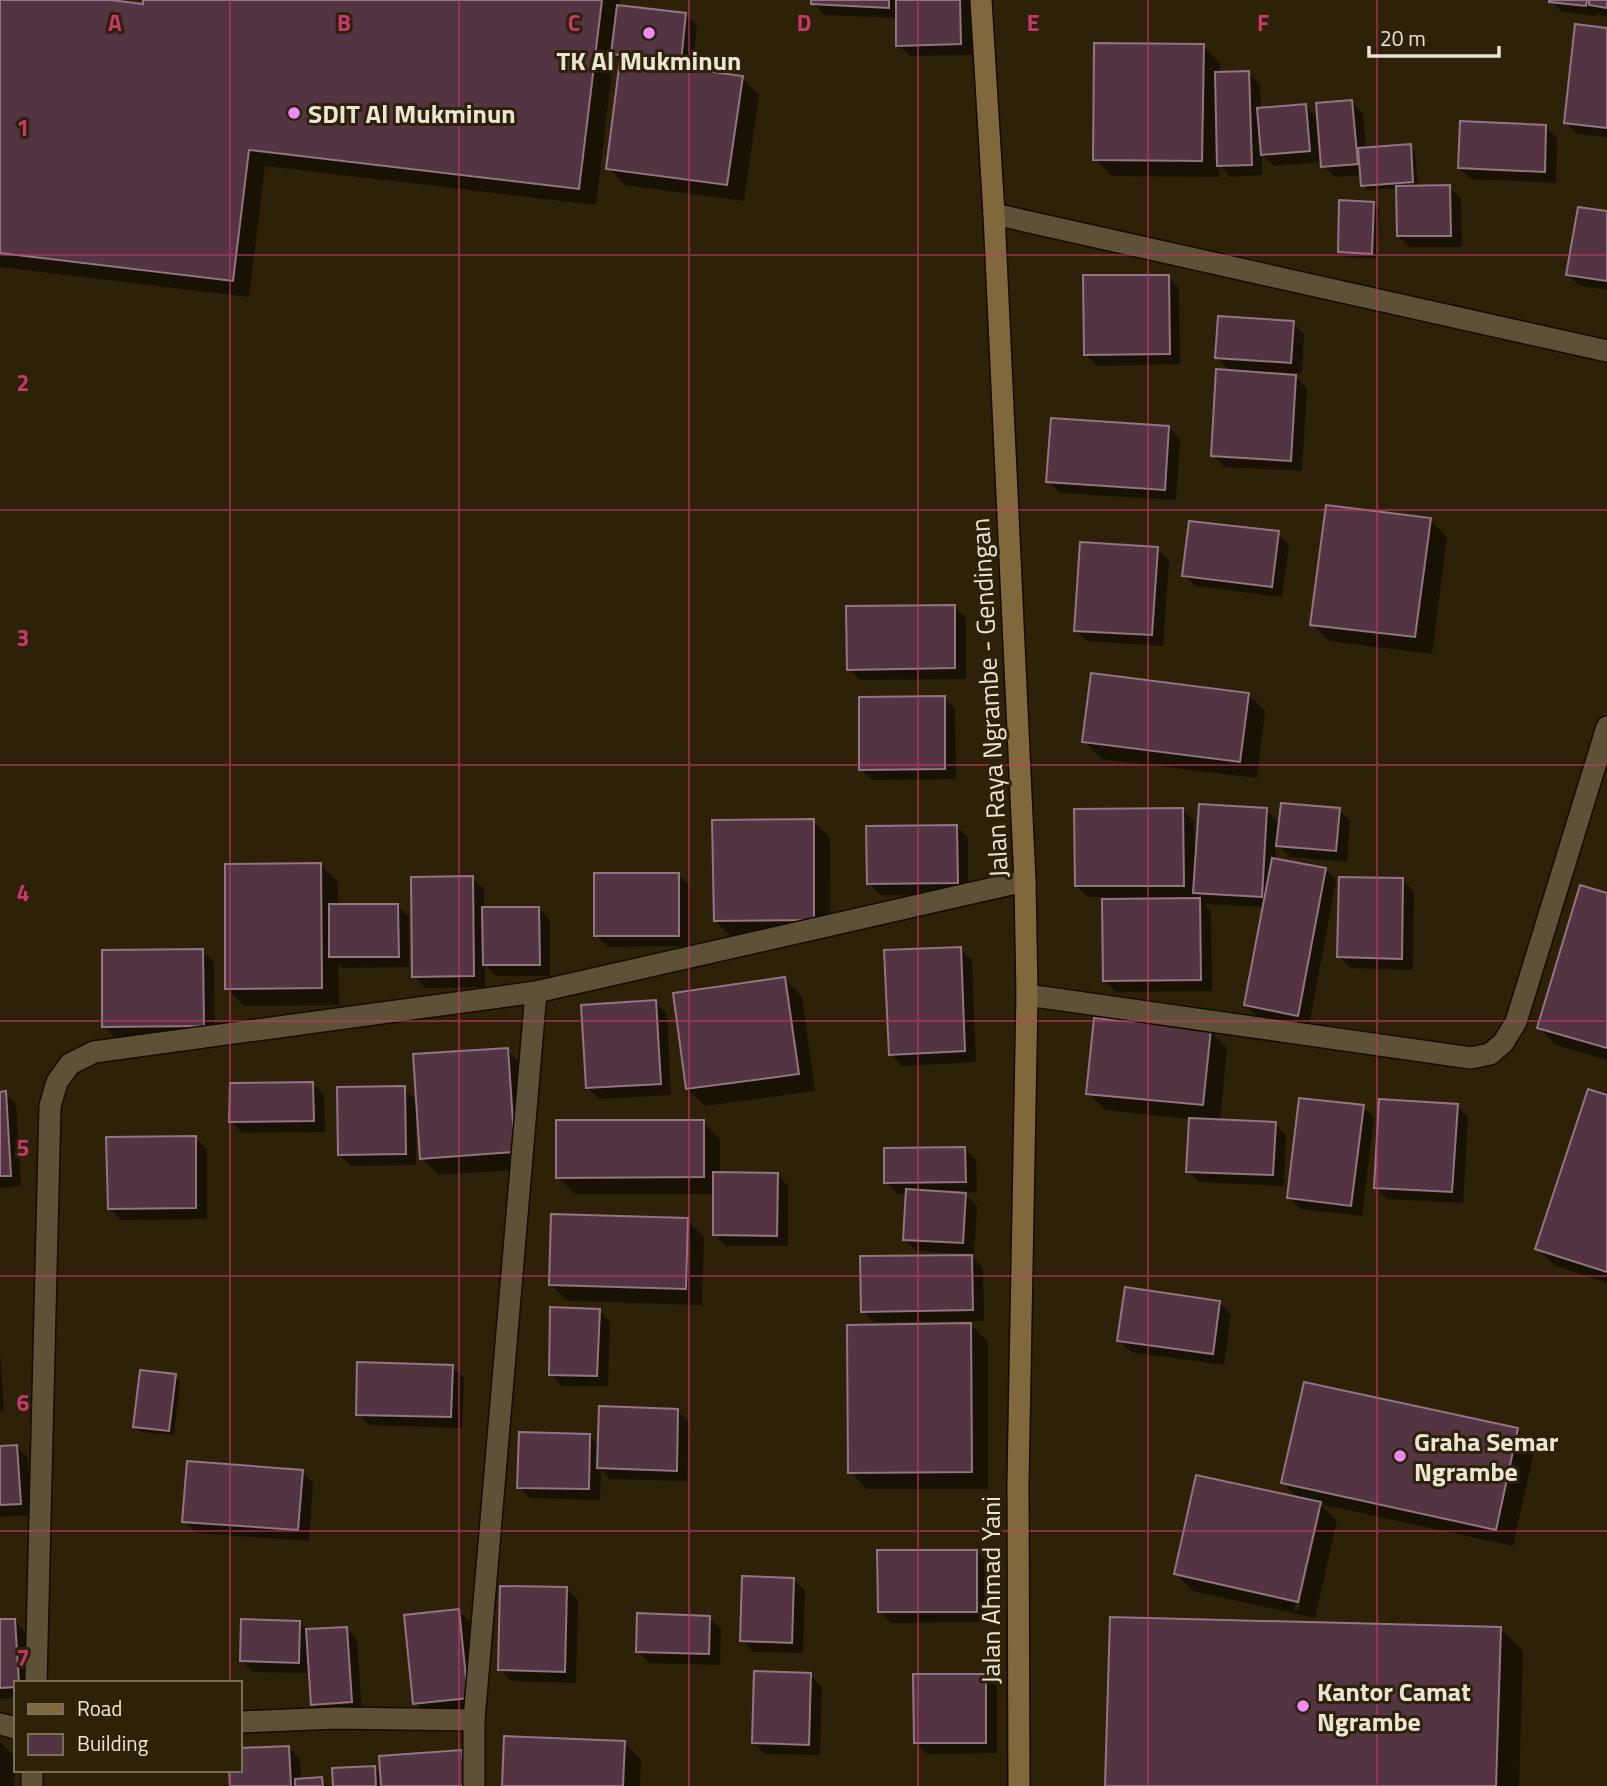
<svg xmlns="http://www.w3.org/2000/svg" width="1607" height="1786" font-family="'Titillium Web',sans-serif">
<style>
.shadow{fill:#0007;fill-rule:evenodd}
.building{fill:#523443;stroke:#927482;stroke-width:2}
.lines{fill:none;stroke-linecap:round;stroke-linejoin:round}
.street-casing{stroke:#150b00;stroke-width:24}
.secondary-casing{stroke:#150b00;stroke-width:24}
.street{stroke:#5d5237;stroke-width:21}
.secondary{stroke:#80673c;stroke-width:21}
.grid{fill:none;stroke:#c8376d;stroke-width:2;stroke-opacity:0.55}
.poi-dot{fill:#ee8bf7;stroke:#2d2208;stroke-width:2.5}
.labels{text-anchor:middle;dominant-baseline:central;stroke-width:6;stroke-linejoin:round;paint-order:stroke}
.poi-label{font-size:26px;font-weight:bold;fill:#ebe5d5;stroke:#2d2208;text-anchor:start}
.street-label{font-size:26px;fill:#ebe5d5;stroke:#2d2208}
.grid-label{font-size:23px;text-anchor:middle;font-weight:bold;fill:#c8376d;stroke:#2d2208;stroke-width:6;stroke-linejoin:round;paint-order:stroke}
</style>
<rect width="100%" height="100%" fill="#2d2208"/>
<g class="shadow">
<polygon points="0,0 97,0 144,6 145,0 620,0 620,7 685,14 697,26 692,71 742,78 759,95 744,201 625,185 608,168 622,62 614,54 596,205 265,166 249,297 0,267"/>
<polygon points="813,0 971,0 972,55 910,56 898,45 898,18 824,15 813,3"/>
<polygon points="1550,0 1607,0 1607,17 1602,16 1597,12 1597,16 1562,12"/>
<polygon points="1607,30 1607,137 1577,134 1566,123"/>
<polygon points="1203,46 1220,63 1220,73 1248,73 1260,84 1261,110 1306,106 1319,120 1351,102 1363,113 1366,149 1410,145 1415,151 1418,187 1449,187 1461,198 1462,247 1410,247 1398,236 1398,188 1368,190 1363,185 1362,175 1335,177 1323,166 1323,162 1274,166 1262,154 1262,175 1230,177 1219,165 1219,177 1112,176 1095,159"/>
<polygon points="1546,127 1557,138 1556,183 1471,179 1459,168"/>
<polygon points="1374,204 1379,209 1376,258 1345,257 1339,251"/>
<polygon points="1607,213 1607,290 1580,286 1568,275"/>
<polygon points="1168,277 1179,288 1180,364 1097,366 1085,354"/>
<polygon points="1293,323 1304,334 1302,373 1292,373 1307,388 1302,471 1224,467 1213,455 1231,372 1217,358"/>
<polygon points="1169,428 1180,439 1176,500 1060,493 1048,481"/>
<polygon points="1430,520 1447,537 1432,654 1329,641 1312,624"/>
<polygon points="1278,533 1289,545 1282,597 1195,586 1184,575"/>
<polygon points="1157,549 1169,560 1163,646 1087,641 1075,630"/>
<polygon points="955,607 966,618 966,679 860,680 849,669"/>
<polygon points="1248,694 1265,711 1257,778 1101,759 1084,741"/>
<polygon points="944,698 955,709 956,779 872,780 861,769"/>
<polygon points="1183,810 1194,821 1195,855 1197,855 1266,810 1280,824 1339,810 1350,821 1347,862 1290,857 1276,843 1275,860 1325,869 1336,881 1309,1026 1257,1016 1246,1005 1264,907 1204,904 1211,911 1212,991 1116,992 1104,980 1104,897 1088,897 1076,886"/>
<polygon points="813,821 830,838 831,937 733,938 715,921"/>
<polygon points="957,826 968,838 968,894 880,895 869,883"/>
<polygon points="321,865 338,882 338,906 397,905 409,917 409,967 342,968 338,964 339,1005 244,1006 227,989"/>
<polygon points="678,874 690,886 690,946 608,947 596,935"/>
<polygon points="472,878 484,889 484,909 539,909 550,920 550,976 496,976 485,965 485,987 425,988 414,976"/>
<polygon points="1403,880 1414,892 1413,970 1350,968 1339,956"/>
<polygon points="1607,895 1607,1060 1556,1045 1539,1028"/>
<polygon points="960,949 972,960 976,1062 902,1066 891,1054"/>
<polygon points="202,951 214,962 215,1037 115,1038 104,1026"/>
<polygon points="785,979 802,997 815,1091 705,1106 687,1089"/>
<polygon points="656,1002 667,1014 671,1095 599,1099 588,1088"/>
<polygon points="1210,1031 1227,1048 1220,1121 1275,1124 1286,1135 1284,1186 1199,1182 1188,1171 1191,1119 1105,1110 1088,1093"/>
<polygon points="507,1050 524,1067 531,1169 439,1175 421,1158 419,1116 416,1116 416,1165 351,1166 339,1154 404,1088 418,1102"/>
<polygon points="313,1084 324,1095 325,1132 242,1133 231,1121"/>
<polygon points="0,1093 5,1093 16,1105 21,1186 0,1188"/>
<polygon points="1607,1097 1607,1283 1554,1265 1537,1248"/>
<polygon points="1457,1106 1468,1117 1463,1203 1387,1199 1376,1187"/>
<polygon points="1363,1107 1374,1118 1362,1216 1300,1209 1288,1197"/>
<polygon points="703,1122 720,1139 720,1174 777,1175 788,1186 788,1246 726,1246 714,1234 715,1194 575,1194 558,1177"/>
<polygon points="195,1138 207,1149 207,1219 121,1220 109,1208"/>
<polygon points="965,1149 976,1160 977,1192 964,1193 977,1206 974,1254 916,1251 904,1239 908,1194 898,1194 886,1182"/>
<polygon points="687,1220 704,1237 702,1305 568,1301 550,1284"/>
<polygon points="972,1257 983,1268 984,1321 874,1322 863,1311"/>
<polygon points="1219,1302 1231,1314 1224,1365 1131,1352 1119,1341"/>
<polygon points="599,1310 610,1322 608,1386 562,1386 551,1374"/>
<polygon points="971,1325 988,1342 988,1489 867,1489 850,1472"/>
<polygon points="0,1354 4,1411 0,1411"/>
<polygon points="452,1367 464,1378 462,1428 369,1425 358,1414"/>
<polygon points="175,1376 180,1381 174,1435 141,1432 135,1427"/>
<polygon points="677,1411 689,1422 687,1481 610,1479 601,1469 600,1500 530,1498 519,1487 590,1436 599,1446"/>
<path d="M 1517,1430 L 1535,1447 L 1513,1546 L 1320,1504 L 1337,1521 L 1315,1618 L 1193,1591 L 1176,1574 L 1300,1500 L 1283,1483 ZM 1316,1514 L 1320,1514 L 1298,1611 L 1294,1610 Z"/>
<polygon points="17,1447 28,1458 32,1515 0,1517 0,1448"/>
<polygon points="302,1471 313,1483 309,1541 196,1533 184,1521"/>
<polygon points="977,1552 988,1563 988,1622 891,1623 880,1611"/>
<polygon points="794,1580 805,1591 803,1653 753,1652 742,1640"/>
<polygon points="567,1589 578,1600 576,1683 511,1681 500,1669"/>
<polygon points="458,1611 470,1622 479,1709 426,1714 415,1703"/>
<polygon points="709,1618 721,1629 720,1665 649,1663 638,1651"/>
<polygon points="14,1620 25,1632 29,1683 16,1683 16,1698 0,1699 0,1621"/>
<polygon points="299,1623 307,1631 346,1628 357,1640 362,1713 324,1716 313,1704 310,1673 253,1672 241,1660"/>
<polygon points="1500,1629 1523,1651 1519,1786 1107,1786"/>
<polygon points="810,1675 822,1687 820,1755 765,1754 753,1743"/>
<polygon points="985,1676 997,1687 997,1753 927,1754 915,1742"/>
<polygon points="0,1742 16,1757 14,1786 0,1786"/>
<polygon points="624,1742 641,1760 640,1786 504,1786"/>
<polygon points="288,1747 300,1759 301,1780 321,1779 327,1786 232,1786 240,1770 240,1750"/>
<polygon points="462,1752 473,1763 475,1786 334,1786 374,1768 382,1776"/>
</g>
<g class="building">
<polygon points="0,0 111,0 143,4 143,0 602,0 579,189 249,150 233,281 0,253"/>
<polygon points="811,0 889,0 889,8 811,4"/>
<polygon points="896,0 960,0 961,44 896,46"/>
<polygon points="1549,0 1587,0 1586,6 1549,2"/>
<polygon points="1589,0 1607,0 1607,8 1589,5"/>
<polygon points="617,5 686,13 681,62 611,54"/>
<polygon points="1575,24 1607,28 1607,128 1564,123"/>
<polygon points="1094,43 1204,44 1202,161 1093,160"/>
<polygon points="620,60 743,76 727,185 606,169"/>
<polygon points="1249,71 1252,165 1217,166 1215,72"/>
<polygon points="1352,100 1358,164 1321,167 1316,103"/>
<polygon points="1306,104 1310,151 1261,155 1257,108"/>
<polygon points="1460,121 1546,125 1545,172 1458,168"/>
<polygon points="1411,144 1413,182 1361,186 1358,148"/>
<polygon points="1450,185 1451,236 1397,236 1396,186"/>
<polygon points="1339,200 1374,202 1372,254 1338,252"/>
<polygon points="1578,207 1607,211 1607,281 1566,275"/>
<polygon points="1083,275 1169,275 1170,354 1084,355"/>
<polygon points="1218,316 1294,321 1291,363 1215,358"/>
<polygon points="1216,369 1296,375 1291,461 1211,456"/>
<polygon points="1051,418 1169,426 1165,490 1046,482"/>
<polygon points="1326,505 1431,518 1415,637 1310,625"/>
<polygon points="1189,521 1279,531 1272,587 1182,576"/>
<polygon points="1080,542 1158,547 1152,635 1074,631"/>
<polygon points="955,605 955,668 847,670 846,606"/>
<polygon points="1091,673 1249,693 1240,762 1082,742"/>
<polygon points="945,696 945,769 859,770 859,697"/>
<polygon points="1281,803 1340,808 1336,851 1276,846"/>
<polygon points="1199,804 1267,808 1262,897 1193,893"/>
<polygon points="1183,808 1184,886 1075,886 1074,809"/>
<polygon points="814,819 814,920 714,921 712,820"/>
<polygon points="957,825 958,883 867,884 866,826"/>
<polygon points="1272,858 1326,868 1298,1016 1244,1005"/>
<polygon points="321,863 322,988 225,989 225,864"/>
<rect x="594" y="873" width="85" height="63"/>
<polygon points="473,876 474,976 412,977 411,877"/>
<polygon points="1339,877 1403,878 1402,959 1337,957"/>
<polygon points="1580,885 1607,893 1607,1048 1537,1028"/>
<polygon points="1200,898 1201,980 1103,981 1102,899"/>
<polygon points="329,904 398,904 399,957 329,957"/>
<polygon points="482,907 539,907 540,965 483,965"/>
<polygon points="961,947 965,1051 889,1055 884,950"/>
<polygon points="203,949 204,1026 102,1027 102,950"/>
<polygon points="785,977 799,1074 686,1089 673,993"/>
<polygon points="656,1000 661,1084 586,1088 581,1005"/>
<polygon points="1094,1018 1211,1029 1203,1105 1086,1094"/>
<polygon points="508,1048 515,1152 420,1159 413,1054"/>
<polygon points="313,1082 314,1121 229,1122 230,1083"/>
<polygon points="405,1086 406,1154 338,1155 337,1087"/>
<polygon points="1588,1089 1607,1095 1607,1272 1535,1249"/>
<polygon points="6,1091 11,1176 0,1176 0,1092"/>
<polygon points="1299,1098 1364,1105 1351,1206 1287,1198"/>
<polygon points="1379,1099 1458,1104 1452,1192 1374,1188"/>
<polygon points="1189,1118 1276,1122 1273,1175 1186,1172"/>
<polygon points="556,1120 704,1120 704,1177 556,1178"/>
<polygon points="196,1136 196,1208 108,1209 106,1137"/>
<polygon points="965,1147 966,1182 884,1183 884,1148"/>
<polygon points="713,1172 778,1173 777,1236 713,1235"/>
<polygon points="906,1189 966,1193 963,1243 903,1240"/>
<polygon points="551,1214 688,1218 686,1289 549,1285"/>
<polygon points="972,1255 973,1310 861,1312 860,1256"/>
<polygon points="1125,1287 1220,1301 1213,1354 1117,1341"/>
<polygon points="550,1307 600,1309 597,1376 549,1375"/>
<polygon points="971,1323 972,1472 848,1473 847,1325"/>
<polygon points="357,1362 453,1365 451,1417 356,1415"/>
<polygon points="140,1370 176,1374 169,1431 133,1427"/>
<polygon points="1304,1382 1518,1428 1496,1530 1281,1483"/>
<polygon points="599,1406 678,1409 677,1471 597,1468"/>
<polygon points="519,1432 590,1434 589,1489 517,1488"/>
<polygon points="17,1445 21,1504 0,1505 0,1446"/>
<polygon points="187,1461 303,1470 298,1530 182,1522"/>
<polygon points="1196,1475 1321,1502 1298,1602 1174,1574"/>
<polygon points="877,1550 977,1550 977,1612 878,1612"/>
<polygon points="742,1576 794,1578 792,1643 740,1641"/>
<polygon points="500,1586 567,1587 565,1672 498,1670"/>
<polygon points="459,1609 468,1698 413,1704 404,1615"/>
<polygon points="637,1613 710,1616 709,1654 636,1652"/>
<polygon points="1110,1617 1501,1627 1496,1786 1105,1786"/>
<polygon points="0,1619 15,1619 19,1683 16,1683 16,1687 0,1688"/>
<polygon points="241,1619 300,1621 299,1663 240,1661"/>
<polygon points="347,1627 352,1702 311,1705 306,1629"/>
<polygon points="754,1671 811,1673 809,1745 752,1743"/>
<polygon points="913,1674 986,1674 986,1743 914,1743"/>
<polygon points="504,1736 625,1741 623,1786 502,1786"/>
<polygon points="289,1746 291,1786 230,1786 229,1770 240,1770 240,1748"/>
<polygon points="462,1750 465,1786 381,1786 379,1756"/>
<polygon points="375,1766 376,1786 333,1786 332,1768"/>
<polygon points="322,1777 323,1786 295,1786 295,1779"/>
</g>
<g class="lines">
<defs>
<g id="street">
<polyline points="994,214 1607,351"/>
<polyline points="1027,995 1471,1058 1490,1054 1503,1043 1516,1022 1607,727"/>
<polyline points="36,1683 50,1106 57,1082 70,1064 94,1052 536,992 1025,881"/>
<polyline points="240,1722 335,1718 474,1720"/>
<polyline points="0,1724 16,1728"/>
<polyline points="32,1786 32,1770"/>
<polyline points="474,1786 474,1720 536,992"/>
</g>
<polyline id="secondary" points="981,0 994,214 1025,881 1027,995 1018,1482 1019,1786"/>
</defs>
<use href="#street" class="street-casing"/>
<use href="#secondary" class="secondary-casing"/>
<use href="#street" class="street"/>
<use href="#secondary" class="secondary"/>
</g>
<path class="grid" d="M 230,0 L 230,1683M 459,0 L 459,1786M 689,0 L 689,1786M 918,0 L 918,1786M 1148,0 L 1148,1786M 1377,0 L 1377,1786M 0,255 L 1607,255M 0,510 L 1607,510M 0,765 L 1607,765M 0,1021 L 1607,1021M 0,1276 L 1607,1276M 0,1531 L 1607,1531M 230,1770 L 230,1786"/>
<g class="poi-dot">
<circle cx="649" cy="33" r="7"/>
<circle cx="294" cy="113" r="7"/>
<circle cx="1400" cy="1456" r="7"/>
<circle cx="1303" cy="1706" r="7"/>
</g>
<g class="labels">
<g class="poi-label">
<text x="649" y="60" text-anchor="middle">TK Al Mukminun</text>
<text x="308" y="113">SDIT Al Mukminun</text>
<text x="1414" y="1441">Graha Semar<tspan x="1414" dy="30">Ngrambe</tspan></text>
<text x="1317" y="1691">Kantor Camat<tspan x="1317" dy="30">Ngrambe</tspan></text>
</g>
<g class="street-label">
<text transform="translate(989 698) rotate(-93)">Jalan Raya Ngrambe - Gendingan</text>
<text transform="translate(990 1590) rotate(-90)">Jalan Ahmad Yani</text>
</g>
</g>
<g class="grid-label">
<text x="115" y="31">A</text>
<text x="344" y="31">B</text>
<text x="574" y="31">C</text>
<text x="804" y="31">D</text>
<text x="1033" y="31">E</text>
<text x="1263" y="31">F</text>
<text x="23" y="136">1</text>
<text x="23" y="391">2</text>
<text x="23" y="646">3</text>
<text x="23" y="901">4</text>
<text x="23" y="1156">5</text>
<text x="23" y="1411">6</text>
<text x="23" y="1666">7</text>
</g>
<rect x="14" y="1681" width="228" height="91" fill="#2d2208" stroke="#79705a" stroke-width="2"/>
<rect x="28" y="1704" width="35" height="10" fill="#80673c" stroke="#79705a" stroke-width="2"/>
<text x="77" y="1716" font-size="21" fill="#ebe5d5">Road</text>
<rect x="28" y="1734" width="35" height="21" fill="#523443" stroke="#79705a" stroke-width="2"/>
<text x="77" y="1751" font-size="21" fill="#ebe5d5">Building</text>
<path d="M1369 46v10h130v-10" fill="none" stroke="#ebe5d5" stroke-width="3.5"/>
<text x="1380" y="46" font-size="21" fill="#ebe5d5" stroke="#2d2208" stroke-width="5" paint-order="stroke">20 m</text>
</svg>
